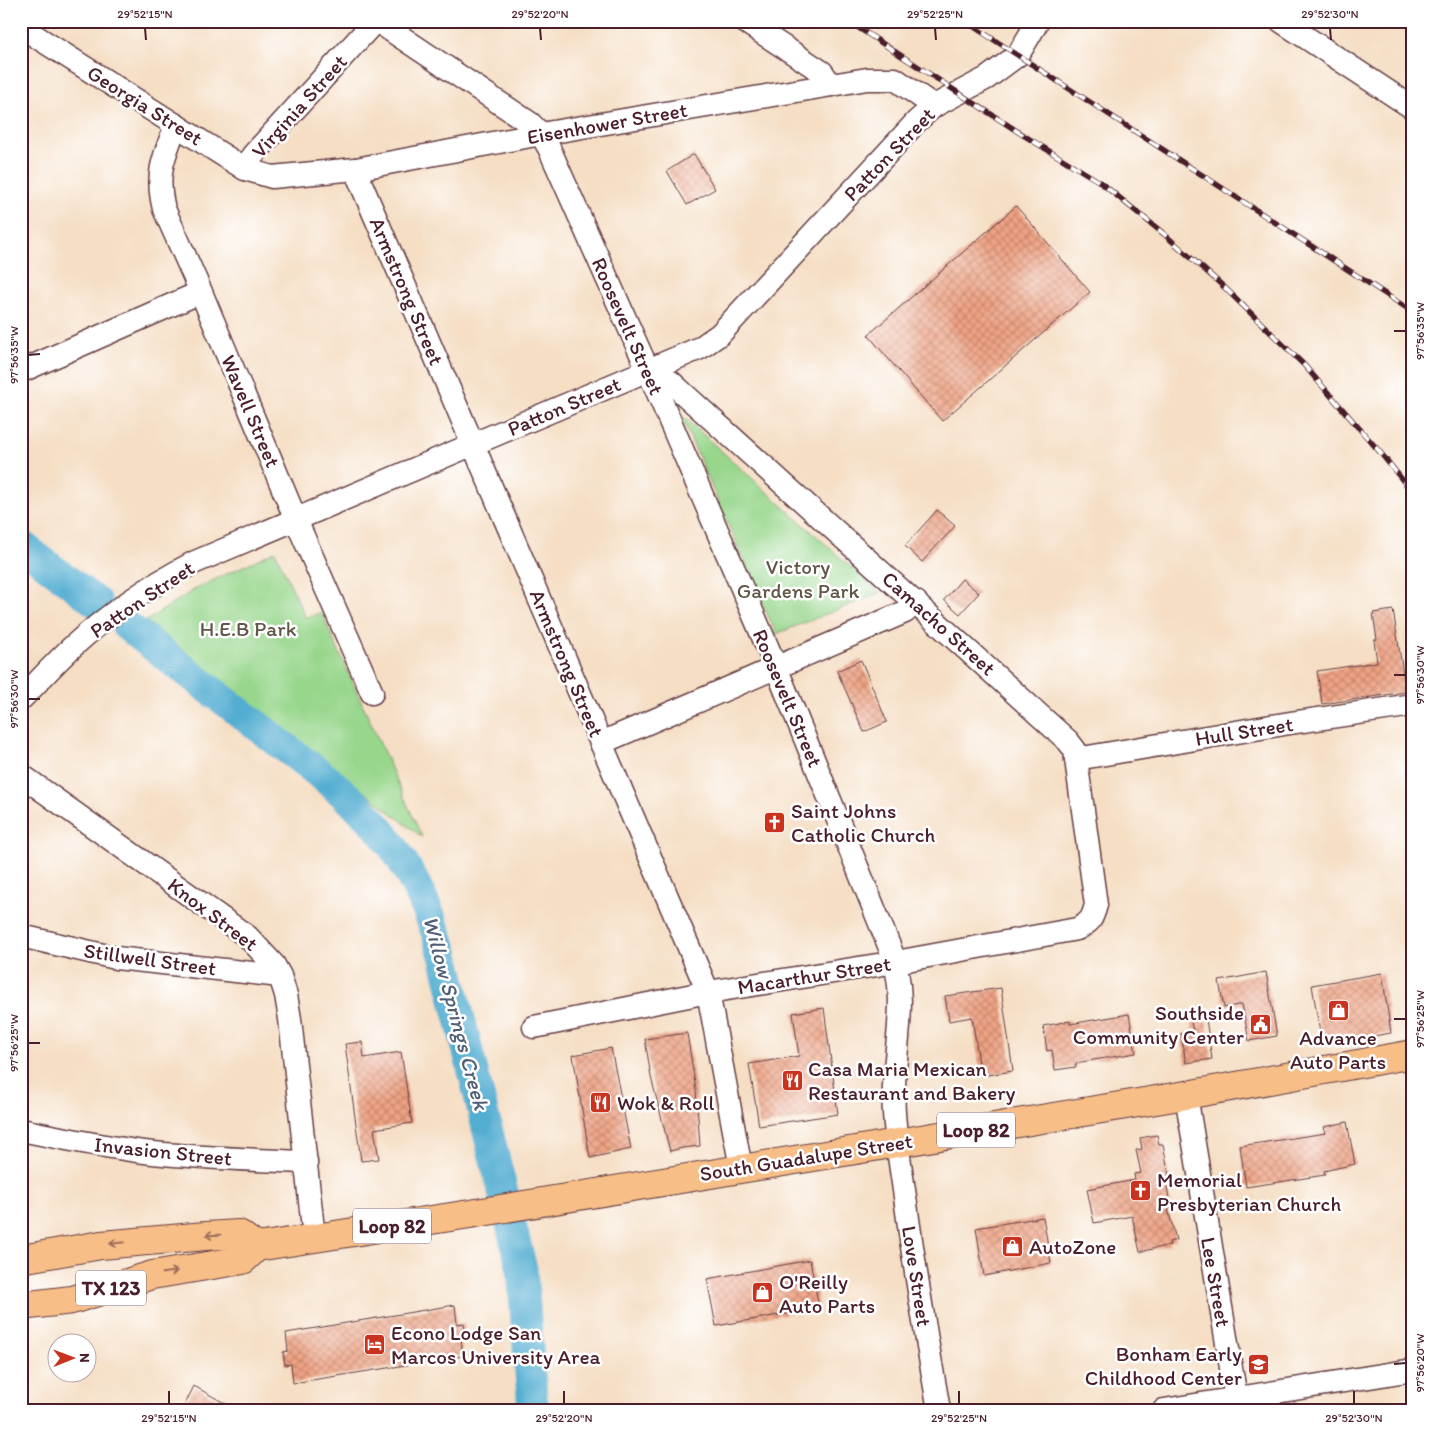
<svg xmlns="http://www.w3.org/2000/svg" width="1434" height="1431" font-family="Itim,sans-serif">
<style>
.green{fill:#97d68b;stroke:#707a5b}
.lines{fill:none;stroke-linecap:round;stroke-linejoin:round}
.river{stroke:#53add1;stroke-width:31}
.building{fill:url(#building-cross-hatch)}
.minor-casing{stroke:#643c42;stroke-width:25}
.major-casing{stroke:#643c42;stroke-width:30}
.minor{stroke:#fff;stroke-width:22}
.major{stroke:#f7be87;stroke-width:28}
.rail-casing{stroke:#4a1f2b;stroke-width:5.5}
.rail{stroke:#fff;stroke-width:4;stroke-dasharray:11;stroke-linecap:butt}
.oneway{stroke:#a06e59}
.ticks{fill:none;stroke:#4a1f2b;stroke-width:2}
.labels{text-anchor:middle;dominant-baseline:central;stroke-width:5;stroke-linejoin:round;paint-order:stroke}
.shield{fill:#fff;stroke:#80626b;stroke-width:1}
.shield-label{font-size:20px;font-weight:bold;fill:#4a1f2b}
.street-label{font-size:21px;fill:#4a1f2b;stroke:#fff}
.park-label{font-size:21px;fill:#615648;stroke:#fff}
.poi-label{font-size:21px;fill:#4a1f2b;stroke:#fff;text-anchor:start}
.water-label{font-size:22px;font-style:italic;fill:#4e5f76;stroke:#fff}
.neatline{fill:none;stroke:#4a1f2b;stroke-width:2}
.ticks-label{font-size:12px;text-anchor:middle;fill:#4a1f2b}
</style>
<defs>
<pattern id="building-cross-hatch" width="8" height="8" patternUnits="userSpaceOnUse" patternTransform="scale(1.25)"><rect width="8" height="8" fill="#efa384"/><path d="M0 0l8 8M0 8l8-8" fill="none" stroke="#c4846c"/></pattern>
</defs>
<rect width="100%" height="100%" fill="#fff"/>
<filter id="ink" filterUnits="userSpaceOnUse"><feTurbulence type="fractalNoise" baseFrequency=".02" numOctaves="2"/><feDisplacementMap in="SourceGraphic" scale="10" xChannelSelector="R" yChannelSelector="G"/><feConvolveMatrix kernelMatrix="1 2 1 2 8 2 1 2 1" color-interpolation-filters="sRGB"/></filter>
<filter id="wash" filterUnits="userSpaceOnUse"><feTurbulence type="fractalNoise" baseFrequency=".0096" numOctaves="4" result="noise"/><feDisplacementMap in="SourceGraphic" scale="20" xChannelSelector="R" yChannelSelector="G"/><feGaussianBlur stdDeviation="1.12" result="paint"/><feColorMatrix in="noise" values="0 0 0 0 0 0 0 0 0 0 0 0 0 0 0 0 0 1.4 0 .05"/><feComposite in="paint" operator="in"/></filter>
<g filter="url(#wash)">
<rect width="100%" height="100%" fill="#f5dec4"/>
<g class="green">
<polygon points="680,414 880,593 776,634"/>
<polygon points="275,551 306,618 321,612 422,837 146,621 195,589"/>
</g>
<g class="lines">
<g class="river">
<polyline points="21,545 97,603"/>
<path d="M 127,626 L 325,778 C 343,793 361,808 376,825 C 409,863 429,908 444,955 L 522,1269 L 533,1410"/>
</g>
</g>
<g id="blocks">
<g class="building">
<polygon points="694,154 715,189 687,205 667,171"/>
<polygon points="1016,206 1090,292 942,421 868,335"/>
<polygon points="937,510 955,526 922,562 905,546"/>
<polygon points="962,579 979,593 960,614 944,600"/>
<polygon points="1393,610 1406,692 1322,704 1317,671 1377,662 1374,640 1377,640 1373,613"/>
<polygon points="861,660 887,722 864,732 837,671"/>
<polygon points="1266,972 1277,1036 1249,1041 1242,1004 1224,1008 1219,981"/>
<polygon points="1382,973 1391,1033 1322,1045 1312,985"/>
<polygon points="1001,988 1013,1071 981,1076 972,1017 949,1021 945,996"/>
<polygon points="824,1008 838,1114 759,1126 749,1064 799,1056 793,1013"/>
<polygon points="1129,1014 1136,1053 1076,1063 1076,1067 1055,1070 1052,1050 1047,1051 1043,1026 1070,1021 1070,1024"/>
<polygon points="1206,1019 1212,1059 1186,1063 1181,1034 1193,1032 1191,1021"/>
<polygon points="687,1033 696,1090 700,1146 682,1148 670,1151 651,1077 645,1039"/>
<polygon points="362,1042 364,1058 401,1052 412,1123 374,1129 379,1159 361,1161 345,1044"/>
<polygon points="611,1048 631,1149 590,1158 573,1055"/>
<polygon points="1347,1122 1355,1164 1324,1171 1325,1175 1246,1187 1240,1146 1326,1133 1324,1127"/>
<polygon points="1157,1135 1159,1145 1163,1144 1171,1186 1167,1187 1171,1208 1168,1209 1176,1240 1169,1242 1170,1245 1140,1252 1132,1216 1094,1223 1087,1189 1135,1180 1134,1174 1141,1173 1136,1150 1142,1149 1140,1138"/>
<polygon points="1043,1217 1051,1263 984,1276 976,1228"/>
<polygon points="810,1260 819,1308 716,1326 707,1279"/>
<polygon points="455,1305 457,1324 464,1323 466,1336 461,1338 463,1356 293,1383 291,1364 285,1365 283,1352 288,1351 286,1333"/>
<polygon points="194,1386 237,1410 182,1410"/>
</g>
</g>
</g>
<g filter="url(#ink)">
<use href="#blocks" fill-opacity="0" stroke="#643c42" stroke-width="1"/>
<g class="lines">
<defs>
<g id="minor">
<path d="M 377,21 L 531,124 L 541,134 L 549,148 L 648,370 L 776,667 L 890,948 C 912,1002 890,1057 894,1113 C 896,1143 902,1174 906,1204 C 915,1273 927,1341 939,1410"/>
<polyline points="744,21 822,72 831,85"/>
<polyline points="1281,21 1413,108"/>
<polyline points="21,27 245,169 272,177 356,169 541,134 867,79 895,79 934,106"/>
<path d="M 176,125 C 164,157 155,174 164,209 L 201,292 L 296,520 L 372,693"/>
<polyline points="245,169 253,155 375,21"/>
<polyline points="356,169 359,179 708,992 741,1168"/>
<polyline points="24,370 201,292"/>
<path d="M 21,699 C 37,683 53,665 70,649 C 107,615 149,586 193,563 L 700,348 L 720,334 L 917,121 L 934,106 L 987,78 L 1018,55 L 1038,21"/>
<polyline points="601,743 905,612 916,602"/>
<polyline points="1076,759 1290,723 1413,705"/>
<polyline points="21,775 248,937 274,965 280,976 286,995 290,1019 314,1238"/>
<polyline points="21,936 116,958 280,976"/>
<path d="M 534,1027 L 708,992 L 896,962 L 1077,929 C 1091,922 1092,919 1096,905 L 1076,759 L 1075,750 L 1068,741 L 684,394 L 671,382 L 648,370"/>
<polyline points="1186,1095 1238,1410"/>
<path d="M 21,1130 C 65,1139 109,1148 153,1153 C 204,1158 255,1160 306,1162"/>
<polyline points="1164,1410 1413,1370"/>
</g>
<g id="major">
<polyline points="21,1259 101,1245 206,1236 239,1234 257,1247"/>
<polyline points="21,1306 72,1300 152,1275 243,1260 257,1247 470,1214 1186,1095 1413,1054"/>
</g>
</defs>
<use href="#minor" class="minor-casing"/>
<use href="#major" class="major-casing"/>
<use href="#minor" class="minor"/>
<use href="#major" class="major"/>
<defs>
<g id="rail">
<polyline points="848,21 1023,135 1100,182 1164,234 1224,287 1304,365 1379,451 1413,493"/>
<polyline points="965,21 1413,312"/>
</g>
</defs>
<use href="#rail" class="rail-casing"/>
<use href="#rail" class="rail"/>
</g>
<defs><path id="oneway-shaft" d="M-6 0H5M1.5-3L5.5 0L1.5 3" fill="none" stroke-width="1.6" stroke-linecap="round" stroke-linejoin="round" transform="scale(1.25)"/></defs>
<g class="oneway">
<use href="#oneway-shaft" transform="translate(213 1235) rotate(178)"/>
<use href="#oneway-shaft" transform="translate(117 1243) rotate(174)"/>
<use href="#oneway-shaft" transform="translate(170 1272) rotate(-10)"/>
</g>
</g>
<path class="ticks" d="M 145,28 L 146,40M 540,28 L 541,40M 935,28 L 936,40M 1330,28 L 1331,40M 1394,331 L 1406,331M 28,355 L 40,354M 1394,675 L 1406,675M 28,699 L 40,699M 1394,1019 L 1406,1019M 28,1043 L 40,1043M 1394,1364 L 1406,1363M 169,1391 L 169,1404M 564,1391 L 564,1404M 959,1391 L 959,1404M 1354,1391 L 1354,1404"/>
<defs>
<symbol id="church-square" viewBox="-11 -11 22 22"><rect x="-9" y="-9" width="18" height="18" rx="4" fill="#c8321e" stroke="#fff"/><path d="M-1.2-6h2.4v3.5h3.3v2.4h-3.3V6h-2.4V-.1h-3.3v-2.4h3.3Z" fill="#fff"/></symbol>
<symbol id="shop-square" viewBox="-11 -11 22 22"><rect x="-9" y="-9" width="18" height="18" rx="4" fill="#c8321e" stroke="#fff"/><path d="M-5-2.5h2.3a2.7 3.5 0 0 1 5.4 0H5L5.5 6h-11ZM-1.5-2.5h3a1.5 2.3 0 0 0-3 0Z" fill="#fff"/></symbol>
<symbol id="civic-square" viewBox="-11 -11 22 22"><rect x="-9" y="-9" width="18" height="18" rx="4" fill="#c8321e" stroke="#fff"/><path d="M-.6-6.5H3V-4.5H.6V-3L4-1V1h2V6H-6V1h2V-1L-.6-3ZM-1.2 2.5V6h2.4V2.5Z" fill="#fff"/></symbol>
<symbol id="restaurant-square" viewBox="-11 -11 22 22"><rect x="-9" y="-9" width="18" height="18" rx="4" fill="#c8321e" stroke="#fff"/><path d="M-5-6h1v4h1v-4h1v4h1v-4h1v5L-1.5 .5V6h-2V.5L-5-1ZM5-6V6H3V1.5H1.5Q1.5-4 5-6Z" fill="#fff"/></symbol>
<symbol id="hotel-square" viewBox="-11 -11 22 22"><rect x="-9" y="-9" width="18" height="18" rx="4" fill="#c8321e" stroke="#fff"/><path d="M-6-4.5h1.5V1H6V5H4.5V3h-9V5H-6ZM-4 0a1.8 1.8 0 1 1 3.6 0ZM.5 0V-2.5h3Q6-2.5 6 0Z" fill="#fff"/></symbol>
<symbol id="school-square" viewBox="-11 -11 22 22"><rect x="-9" y="-9" width="18" height="18" rx="4" fill="#c8321e" stroke="#fff"/><path d="M0-5L7-2L0 1L-7-2ZM-4 1L0 2.5L4 1V4Q0 6-4 4Z" fill="#fff"/></symbol>
</defs>
<g fill-rule="evenodd">
<use href="#church-square" x="762" y="810" width="25" height="25"/>
<use href="#shop-square" x="1326" y="998" width="25" height="25"/>
<use href="#civic-square" x="1248" y="1012" width="25" height="25"/>
<use href="#restaurant-square" x="780" y="1068" width="25" height="25"/>
<use href="#restaurant-square" x="588" y="1090" width="25" height="25"/>
<use href="#church-square" x="1128" y="1178" width="25" height="25"/>
<use href="#shop-square" x="1000" y="1234" width="25" height="25"/>
<use href="#shop-square" x="750" y="1280" width="25" height="25"/>
<use href="#hotel-square" x="362" y="1332" width="25" height="25"/>
<use href="#school-square" x="1246" y="1352" width="25" height="25"/>
</g>
<g class="labels">
<g class="shield">
<rect x="937" y="1112.5" width="78" height="35" rx="4"/>
<rect x="353" y="1208.5" width="78" height="35" rx="4"/>
<rect x="76" y="1270.5" width="70" height="35" rx="4"/>
</g>
<g class="shield-label">
<text x="976" y="1130">Loop 82</text>
<text x="392" y="1226">Loop 82</text>
<text x="111" y="1288">TX 123</text>
</g>
<g class="street-label">
<text transform="translate(145 105) rotate(32)">Georgia Street</text>
<text transform="translate(299 106) rotate(-48)">Virginia Street</text>
<text transform="translate(607 123) rotate(-10)">Eisenhower Street</text>
<text transform="translate(889 154) rotate(-46)">Patton Street</text>
<text transform="translate(407 291) rotate(67)">Armstrong Street</text>
<text transform="translate(628 326) rotate(66)">Roosevelt Street</text>
<text transform="translate(564 406) rotate(-23)">Patton Street</text>
<text transform="translate(251 411) rotate(67)">Wavell Street</text>
<text transform="translate(142 599) rotate(-34)">Patton Street</text>
<text transform="translate(939 623) rotate(42)">Camacho Street</text>
<text transform="translate(567 663) rotate(67)">Armstrong Street</text>
<text transform="translate(788 698) rotate(67)">Roosevelt Street</text>
<text transform="translate(1244 731) rotate(-9)">Hull Street</text>
<text transform="translate(213 914) rotate(37)">Knox Street</text>
<text transform="translate(150 959) rotate(8)">Stillwell Street</text>
<text transform="translate(814 975) rotate(-9)">Macarthur Street</text>
<text transform="translate(163 1151) rotate(6)">Invasion Street</text>
<text transform="translate(806 1157) rotate(-9)">South Guadalupe Street</text>
<text transform="translate(917 1276) rotate(81)">Love Street</text>
<text transform="translate(1216 1282) rotate(80)">Lee Street</text>
</g>
<g class="park-label">
<text x="798" y="566">Victory<tspan x="798" dy="24">Gardens Park</tspan></text>
<text x="248" y="628">H.E.B Park</text>
</g>
<g class="poi-label">
<text x="791" y="810">Saint Johns<tspan x="791" dy="24">Catholic Church</tspan></text>
<text x="1244" y="1012" text-anchor="end">Southside<tspan x="1244" dy="24">Community Center</tspan></text>
<text x="1338" y="1037" text-anchor="middle">Advance<tspan x="1338" dy="24">Auto Parts</tspan></text>
<text x="808" y="1068">Casa Maria Mexican<tspan x="808" dy="24">Restaurant and Bakery</tspan></text>
<text x="617" y="1102">Wok &amp; Roll</text>
<text x="1157" y="1179">Memorial<tspan x="1157" dy="24">Presbyterian Church</tspan></text>
<text x="1029" y="1246">AutoZone</text>
<text x="779" y="1281">O'Reilly<tspan x="779" dy="24">Auto Parts</tspan></text>
<text x="391" y="1332">Econo Lodge San<tspan x="391" dy="24">Marcos University Area</tspan></text>
<text x="1242" y="1353" text-anchor="end">Bonham Early<tspan x="1242" dy="24">Childhood Center</tspan></text>
</g>
<g class="water-label">
<text transform="translate(456 1013) rotate(75)">Willow Springs Creek</text>
</g>
</g>
<rect width="1434" height="1431" fill="none" stroke="#fff" stroke-width="55"/>
<g transform="translate(72 1358) rotate(89)"><circle r="24" fill="#ffffff" stroke="#b7a5aa"/>
<path d="M0-4L9 19L0 12L-9 19Z" fill="#c8321e"/>
<text y="-8" font-size="14" font-weight="bold" text-anchor="middle" fill="#4a1f2b">N</text>
</g>
<rect x="28" y="28" width="1378" height="1376" class="neatline"/>
<g class="ticks-label">
<text x="145" y="18">29°52'15"N</text>
<text x="540" y="18">29°52'20"N</text>
<text x="935" y="18">29°52'25"N</text>
<text x="1330" y="18">29°52'30"N</text>
<text transform="translate(1420 331) rotate(-90)" y="4">97°56'35"W</text>
<text transform="translate(14 355) rotate(-90)" y="4">97°56'35"W</text>
<text transform="translate(1420 675) rotate(-90)" y="4">97°56'30"W</text>
<text transform="translate(14 699) rotate(-90)" y="4">97°56'30"W</text>
<text transform="translate(1420 1019) rotate(-90)" y="4">97°56'25"W</text>
<text transform="translate(14 1043) rotate(-90)" y="4">97°56'25"W</text>
<text transform="translate(1420 1363) rotate(-90)" y="4">97°56'20"W</text>
<text x="169" y="1422">29°52'15"N</text>
<text x="564" y="1422">29°52'20"N</text>
<text x="959" y="1422">29°52'25"N</text>
<text x="1354" y="1422">29°52'30"N</text>
</g>
</svg>
